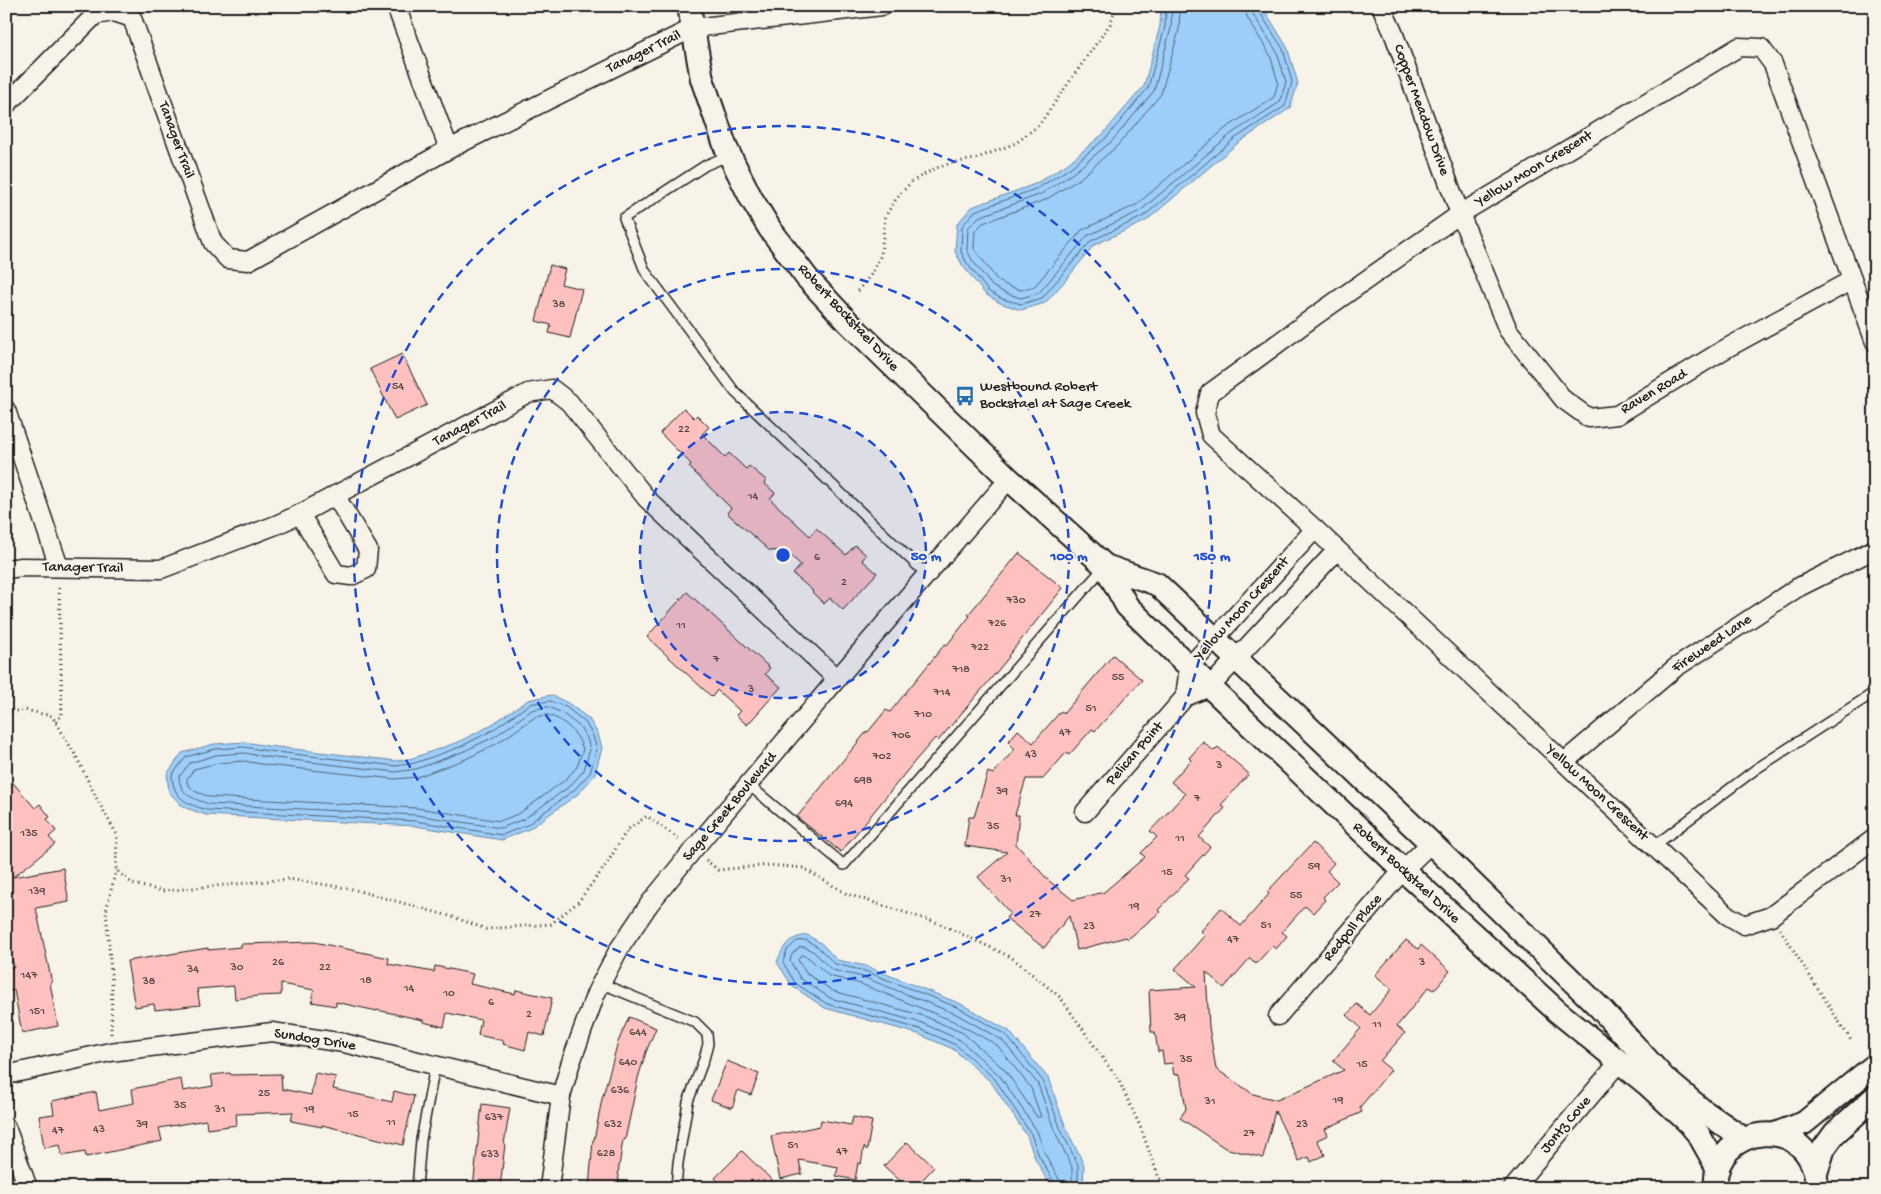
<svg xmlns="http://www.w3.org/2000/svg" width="1881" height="1194" font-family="'Gochi Hand',sans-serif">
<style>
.water{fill:#9dcef9;stroke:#6987a1}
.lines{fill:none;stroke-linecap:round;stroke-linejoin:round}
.shore{stroke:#506374;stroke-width:1}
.building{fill:#fec1bf;stroke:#1c1c1c}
.service-casing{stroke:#1c1c1c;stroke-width:12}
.minor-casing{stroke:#1c1c1c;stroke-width:21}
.tertiary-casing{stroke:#1c1c1c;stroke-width:26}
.path{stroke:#1c1c1c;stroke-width:3;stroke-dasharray:1 4;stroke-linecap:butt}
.service{stroke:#f7f3e8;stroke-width:9}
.minor{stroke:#f7f3e8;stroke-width:18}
.tertiary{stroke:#f7f3e8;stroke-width:22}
.ring{fill:none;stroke:#1d4ed8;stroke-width:2.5;stroke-dasharray:9 6}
.labels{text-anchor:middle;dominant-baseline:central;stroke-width:4;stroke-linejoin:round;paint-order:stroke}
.number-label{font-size:12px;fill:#544545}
.street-label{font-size:15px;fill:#1c1c1c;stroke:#f7f3e8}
.poi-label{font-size:15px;fill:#1c1c1c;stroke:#f7f3e8;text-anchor:start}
.centre{fill:#1d4ed8;stroke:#f7f3e8;stroke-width:2.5}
.ring-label{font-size:15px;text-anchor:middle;font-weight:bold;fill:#1d4ed8;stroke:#f7f3e8;stroke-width:4;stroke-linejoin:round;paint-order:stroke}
</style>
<rect width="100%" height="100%" fill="#f7f3e8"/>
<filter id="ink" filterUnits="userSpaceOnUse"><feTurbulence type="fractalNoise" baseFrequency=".02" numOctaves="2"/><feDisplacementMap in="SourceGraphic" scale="10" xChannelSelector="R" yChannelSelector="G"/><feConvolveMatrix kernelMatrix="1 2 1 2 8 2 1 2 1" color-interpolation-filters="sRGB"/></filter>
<g filter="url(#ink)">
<g class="water">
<polygon points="1161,6 1262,6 1287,47 1298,83 1290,108 1238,143 1146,221 1094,245 1066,280 1045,303 1021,310 1000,303 985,294 963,266 955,252 957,224 972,207 1035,184 1067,164 1103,134 1144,86 1160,26"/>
<polygon points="551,695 568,703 589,719 598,734 602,748 594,776 578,794 529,829 502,840 415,826 206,815 183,807 169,792 167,774 182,753 214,744 245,742 268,746 397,761 413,758 458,742 488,727 528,700"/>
<path d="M 807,935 L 821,943 L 837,960 L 866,966 L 961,1004 L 1009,1031 L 1048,1078 L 1066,1128 L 1084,1165 L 1083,1186 L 1078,1188 L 1051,1188 L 1035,1158 L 1027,1136 L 991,1082 L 953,1049 L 918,1034 L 825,1008 L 792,986 L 777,962 C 784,945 788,938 807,935 Z"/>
</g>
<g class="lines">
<g class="shore">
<polyline points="1166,6 1165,27 1148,88 1107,137 1070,168 1038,188 975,211 962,226 961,252 967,263 988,291 1002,299 1021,304 1042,298 1091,241 1144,216 1234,139 1285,106 1292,82 1283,49 1259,11 1258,6"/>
<polyline points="1172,6 1171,28 1154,91 1112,141 1073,173 1041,194 979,217 968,228 967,250 972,260 992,286 1005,293 1021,298 1039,293 1087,236 1140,211 1231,134 1280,102 1286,82 1277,52 1253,14 1252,6"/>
<polyline points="1180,6 1179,30 1161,94 1117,146 1078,180 1045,200 983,223 975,231 974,248 997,280 1008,286 1021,290 1035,286 1082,230 1136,205 1226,128 1274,97 1278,82 1270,55 1247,17 1244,6"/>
<path d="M 550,701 L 566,707 L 585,722 L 593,736 L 597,749 L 590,773 L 574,790 L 527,825 L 502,835 L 415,821 L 207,810 C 187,804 173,799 172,775 L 186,757 L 215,749 L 244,747 L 268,751 L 396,766 L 415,763 L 460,747 L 491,731 L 530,704 Z"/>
<path d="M 549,707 L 562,713 L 580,727 L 587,738 L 590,749 L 584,770 L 570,786 L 524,819 L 501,828 L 416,815 L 209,804 C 194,799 180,795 179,777 L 190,763 L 216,755 L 244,753 L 267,757 L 396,772 L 416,769 L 462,752 L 494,737 L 532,710 Z"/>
<path d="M 548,715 C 565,720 577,732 583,749 L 577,767 L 565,780 L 520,813 L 500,821 L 417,808 L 210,797 L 194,791 L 187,783 L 187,779 L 194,769 L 218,763 L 244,761 L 266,765 L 395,779 L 417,777 L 466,759 L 498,743 L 535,717 Z"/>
<polygon points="802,955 809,958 829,976 861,984 953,1021 997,1045 1031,1088 1041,1117 1037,1117 1005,1070 963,1033 924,1016 833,991 806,973 798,960"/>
<polyline points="1055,1188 1055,1184 1039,1156 1031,1134 995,1079 956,1045 920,1029 827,1004 795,983 783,962 787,950 797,941 806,940 818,947 835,964 865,971 959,1008 1006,1035 1043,1081 1061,1130 1078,1165 1078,1188"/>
<polyline points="1062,1188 1060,1181 1045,1154 1037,1131 1000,1076 960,1040 922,1023 830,998 800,978 790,961 792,954 800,947 805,947 814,952 832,970 863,977 956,1014 1002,1040 1038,1084 1055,1132 1072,1167 1072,1188"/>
</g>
</g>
<g class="building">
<polygon points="550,265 565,269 561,284 582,289 570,338 549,333 551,325 536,321"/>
<polygon points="402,354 427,405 395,420 370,369"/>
<polygon points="684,408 694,418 697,415 709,427 702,434 725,457 729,453 746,469 749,466 766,480 764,483 775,493 770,499 810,536 816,528 846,555 855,545 866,555 862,560 877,573 843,610 830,598 824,604 812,592 813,591 793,574 801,565 784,550 770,551 727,513 731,508 689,467 691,464 660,433"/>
<polygon points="1019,553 1063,588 1008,656 1009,657 995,674 938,741 935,738 915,761 841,852 797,817 867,731 868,732 886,710 890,712 945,644 947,645 970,616 968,615"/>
<polygon points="687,592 770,668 765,674 781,687 747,725 736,715 740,711 717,690 712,697 647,637"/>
<polygon points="1113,655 1142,680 1095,731 1092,729 1069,755 1066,753 1043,779 1026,779 1015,815 1019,815 1016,844 1048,880 1073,900 1104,892 1145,857 1141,853 1157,837 1150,831 1185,794 1171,782 1191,760 1189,758 1203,742 1214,751 1218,747 1249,774 1221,805 1225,808 1199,837 1210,847 1185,875 1189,878 1158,910 1160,912 1128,939 1126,937 1077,950 1069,916 1044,948 1006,918 1010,913 978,877 1007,852 965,846 969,817 974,817 988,772 993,774 1015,749 1008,742 1018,730 1033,743 1061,711 1064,713"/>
<polygon points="6,775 35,808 40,804 50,817 47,819 56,831 49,837 55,844 13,877 63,868 69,902 36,908 52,983 50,983 58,1026 22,1033 14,990 6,992 6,968 14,967 6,930 6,919 10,918 6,895"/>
<polygon points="1313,843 1334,863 1327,871 1338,882 1323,897 1325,900 1313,913 1305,906 1282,932 1287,936 1276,949 1272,946 1256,964 1250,958 1224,988 1206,972 1209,1027 1216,1069 1253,1094 1277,1100 1344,1070 1333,1061 1361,1028 1347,1015 1357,1004 1370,1015 1392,989 1375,975 1406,940 1418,949 1421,945 1450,971 1434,990 1429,987 1397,1026 1405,1033 1380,1061 1391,1070 1360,1107 1362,1112 1325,1129 1328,1135 1317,1140 1325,1155 1311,1162 1309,1157 1299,1161 1275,1111 1263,1158 1225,1148 1180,1118 1186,1109 1180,1074 1174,1075 1172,1063 1164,1064 1162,1051 1158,1052 1155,1032 1151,1032 1149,990 1196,987 1175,969 1205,935 1201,931 1221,908 1241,926 1269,894 1267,892"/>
<polygon points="314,942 389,958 388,964 434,972 435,966 473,974 470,984 515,994 516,990 552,998 544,1036 529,1032 525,1050 503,1044 504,1041 478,1035 481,1020 447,1013 444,1027 423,1022 423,1020 377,1010 377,1011 336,1002 336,1006 312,1002 314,990 281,984 281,995 258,996 235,999 234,986 197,989 200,1005 155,1010 154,1004 135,1007 127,961 208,948 208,950 241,947 241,944"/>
<polygon points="629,1017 656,1028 646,1052 638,1078 625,1140 623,1139 618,1174 619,1174 618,1188 589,1188 593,1140 594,1140 602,1099 618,1042"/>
<polygon points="727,1061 759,1074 751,1095 738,1090 732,1108 711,1100"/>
<polygon points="230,1073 231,1075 281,1074 282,1089 311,1095 315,1073 336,1077 333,1089 392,1102 394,1091 414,1096 403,1145 322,1125 322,1127 291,1121 293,1112 236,1114 237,1125 207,1129 206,1120 159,1128 162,1141 86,1157 85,1152 62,1156 60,1145 44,1148 39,1116 54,1114 52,1101 96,1092 99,1110 134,1103 132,1089 181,1079 183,1091 213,1086 211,1075"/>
<polygon points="482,1104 510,1108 504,1144 505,1144 500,1188 473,1188"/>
<polygon points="853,1117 872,1121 867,1150 864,1147 861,1164 858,1163 855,1180 836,1176 838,1167 799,1160 802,1174 780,1179 771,1136 820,1126 821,1120 851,1125"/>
<polygon points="907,1142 934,1167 915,1188 908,1188 884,1166"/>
<polygon points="742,1151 780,1188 725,1188 715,1178"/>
</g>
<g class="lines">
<defs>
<g id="service">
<polyline points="730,155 706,165 624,218 645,271 735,392 927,575"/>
<polyline points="749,785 844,865 1105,566"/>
<polyline points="1654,846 1756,769 1875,692"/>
<polyline points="600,983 695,1022 707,1034 708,1044 704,1059 688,1102 678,1163 676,1188"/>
<polyline points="417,1188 421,1140 435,1066"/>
</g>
<g id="minor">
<polyline points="396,6 449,149"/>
<polyline points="1381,6 1393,32 1460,214 1508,330 1564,400 1589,418 1617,415 1725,349 1852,280"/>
<polyline points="6,105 95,15 114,12 132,18 213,243 228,259 248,261 449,149 693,28 882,6"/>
<polyline points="1875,342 1773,64 1761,48 1739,47 1460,214 1315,316 1210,393 1205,413 1211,435 1315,529 1727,915 1744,925 1771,916 1875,838"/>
<polyline points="6,410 59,567"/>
<polyline points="300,514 336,574 351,576 366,569 368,550 335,495"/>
<polyline points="6,569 22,567 161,569 276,525 300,514 528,393 552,389 569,402 647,499 837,679"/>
<polyline points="1185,697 1189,667 1315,529"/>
<polyline points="1564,762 1675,668 1797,588 1875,549"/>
<polyline points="1085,812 1185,697 1210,687 1337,550"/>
<polyline points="1278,1016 1403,870 1431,843"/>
<polyline points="6,1075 110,1052 272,1032 344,1043 561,1096"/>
<polyline points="6,1127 28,1188"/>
<polyline points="549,1188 561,1096 570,1065 596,993 619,949 650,903 693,850 837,679 1009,479"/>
<polyline points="1513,1188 1619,1062"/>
</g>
<g id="tertiary">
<polyline points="689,6 702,79 726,148 751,198 770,229 807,278 849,323 1009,479 1105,566 1127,606 1210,687 1403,870 1558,1012 1648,1085 1689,1123 1699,1135 1718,1169"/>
<polyline points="1105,566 1157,584 1431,843 1600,1008 1664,1078 1702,1110 1744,1139"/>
<polyline points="1775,1134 1804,1123 1875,1065"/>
<polyline points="1816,1173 1824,1148 1835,1133 1875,1097"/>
<path d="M 1716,1188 C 1710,1125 1814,1108 1817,1188"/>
</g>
</defs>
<use href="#service" class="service-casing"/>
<use href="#minor" class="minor-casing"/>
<use href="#tertiary" class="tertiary-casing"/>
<g class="path">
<polyline points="858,291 872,273 881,255 885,217 896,199 911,182 934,169 951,163 975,159 1016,143 1039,125 1110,24 1116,6"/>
<polyline points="6,712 25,710 52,716 76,756 98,801 117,835 116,870 133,884 162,891 289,879 352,889 453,917 486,929 551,924 578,902 606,865 627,830 647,816 679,839"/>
<polyline points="56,722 62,714 59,585"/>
<polyline points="706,860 718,870 770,865 803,868 847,894 938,923 1011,957 1060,997 1119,1081 1140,1126 1159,1178 1170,1188"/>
<polyline points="1780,929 1852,1042"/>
<polyline points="111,1034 112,984 106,911 116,870"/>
</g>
<use href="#service" class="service"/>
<use href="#minor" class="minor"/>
<use href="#tertiary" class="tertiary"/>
</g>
</g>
<circle cx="783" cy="555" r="143" fill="#1d4ed8" fill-opacity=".12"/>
<g class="ring">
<circle cx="783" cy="555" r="143"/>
<circle cx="783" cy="555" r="286"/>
<circle cx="783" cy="555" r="429"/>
</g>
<defs>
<symbol id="bus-bare" viewBox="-9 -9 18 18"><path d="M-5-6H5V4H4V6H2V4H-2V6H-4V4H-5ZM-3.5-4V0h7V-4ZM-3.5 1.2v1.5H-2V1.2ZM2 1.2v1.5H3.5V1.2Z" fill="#1f6fb2" stroke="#f7f3e8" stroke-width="2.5" paint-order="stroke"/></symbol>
</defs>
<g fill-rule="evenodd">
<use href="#bus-bare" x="951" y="382" width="28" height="28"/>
</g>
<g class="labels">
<g class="number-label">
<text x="559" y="305">38</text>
<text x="398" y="387">54</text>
<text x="684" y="430">22</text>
<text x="753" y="497">14</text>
<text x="817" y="558">6</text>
<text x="844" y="583">2</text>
<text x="1016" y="601">730</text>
<text x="997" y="624">726</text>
<text x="681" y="626">11</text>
<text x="980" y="648">722</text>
<text x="716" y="660">7</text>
<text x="961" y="670">718</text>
<text x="1118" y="678">55</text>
<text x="751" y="690">3</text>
<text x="942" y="693">714</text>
<text x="1091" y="709">51</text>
<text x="923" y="715">710</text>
<text x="1065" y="733">47</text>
<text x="901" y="736">706</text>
<text x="1031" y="755">43</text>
<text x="882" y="757">702</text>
<text x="1219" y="766">3</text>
<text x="863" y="781">698</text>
<text x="1002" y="792">39</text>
<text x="1197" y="799">7</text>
<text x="844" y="804">694</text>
<text x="993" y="827">35</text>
<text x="29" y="834">135</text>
<text x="1180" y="839">11</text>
<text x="1314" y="867">59</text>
<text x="1167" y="873">15</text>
<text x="1006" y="880">31</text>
<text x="37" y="892">139</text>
<text x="1296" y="896">55</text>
<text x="1134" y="907">19</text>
<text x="1035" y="915">27</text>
<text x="1266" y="926">51</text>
<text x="1089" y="927">23</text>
<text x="1233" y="940">47</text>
<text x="278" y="963">26</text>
<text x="1422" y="963">3</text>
<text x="237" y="968">30</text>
<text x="325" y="968">22</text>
<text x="193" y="970">34</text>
<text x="29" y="976">147</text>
<text x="366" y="981">18</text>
<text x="149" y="982">38</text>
<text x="409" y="989">14</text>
<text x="449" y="994">10</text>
<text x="491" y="1003">6</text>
<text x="37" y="1012">151</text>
<text x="529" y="1015">2</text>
<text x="1180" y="1018">39</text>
<text x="1377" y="1025">11</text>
<text x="638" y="1033">644</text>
<text x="1186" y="1060">35</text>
<text x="628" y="1063">640</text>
<text x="1362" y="1065">15</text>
<text x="620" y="1091">636</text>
<text x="264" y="1094">25</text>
<text x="1338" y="1101">19</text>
<text x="1210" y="1102">31</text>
<text x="180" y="1106">35</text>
<text x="220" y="1110">31</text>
<text x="309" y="1110">19</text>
<text x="353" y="1115">15</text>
<text x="494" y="1118">637</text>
<text x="391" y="1123">11</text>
<text x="142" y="1125">39</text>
<text x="613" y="1125">632</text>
<text x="1302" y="1125">23</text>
<text x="99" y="1130">43</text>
<text x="58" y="1131">47</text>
<text x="1249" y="1134">27</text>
<text x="793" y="1146">51</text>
<text x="842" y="1152">47</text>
<text x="606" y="1154">628</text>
<text x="490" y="1155">633</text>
</g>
<g class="street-label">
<text transform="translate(644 52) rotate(-26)">Tanager Trail</text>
<text transform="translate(1421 110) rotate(70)">Copper Meadow Drive</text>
<text transform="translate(176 140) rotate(70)">Tanager Trail</text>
<text transform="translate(1534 169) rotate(-31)">Yellow Moon Crescent</text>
<text transform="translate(848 318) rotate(47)">Robert Bockstael Drive</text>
<text transform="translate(1654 392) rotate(-31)">Raven Road</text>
<text transform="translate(470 424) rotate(-28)">Tanager Trail</text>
<text transform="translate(83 568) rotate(1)">Tanager Trail</text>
<text transform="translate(1242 609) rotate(-48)">Yellow Moon Crescent</text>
<text transform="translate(1712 644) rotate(-34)">Fireweed Lane</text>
<text transform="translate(1135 754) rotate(-49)">Pelican Point</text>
<text transform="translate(1597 793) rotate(43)">Yellow Moon Crescent</text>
<text transform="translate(730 807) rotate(-50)">Sage Creek Boulevard</text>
<text transform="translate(1406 873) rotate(43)">Robert Bockstael Drive</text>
<text transform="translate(1353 928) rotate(-50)">Redpoll Place</text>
<text transform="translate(315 1040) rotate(9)">Sundog Drive</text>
<text transform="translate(1566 1125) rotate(-50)">Jontz Cove</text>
</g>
<g class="poi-label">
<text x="980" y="387">Westbound Robert<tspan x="980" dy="17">Bockstael at Sage Creek</tspan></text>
</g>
</g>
<circle cx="783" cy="555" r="8" class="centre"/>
<g class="ring-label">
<text x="926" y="560">50 m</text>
<text x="1069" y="560">100 m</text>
<text x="1212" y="560">150 m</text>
</g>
<rect width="1881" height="1194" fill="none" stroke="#f7f3e8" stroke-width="25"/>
<rect x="12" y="12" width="1856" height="1169" fill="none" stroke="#1c1c1c" stroke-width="2" filter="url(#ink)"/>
</svg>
